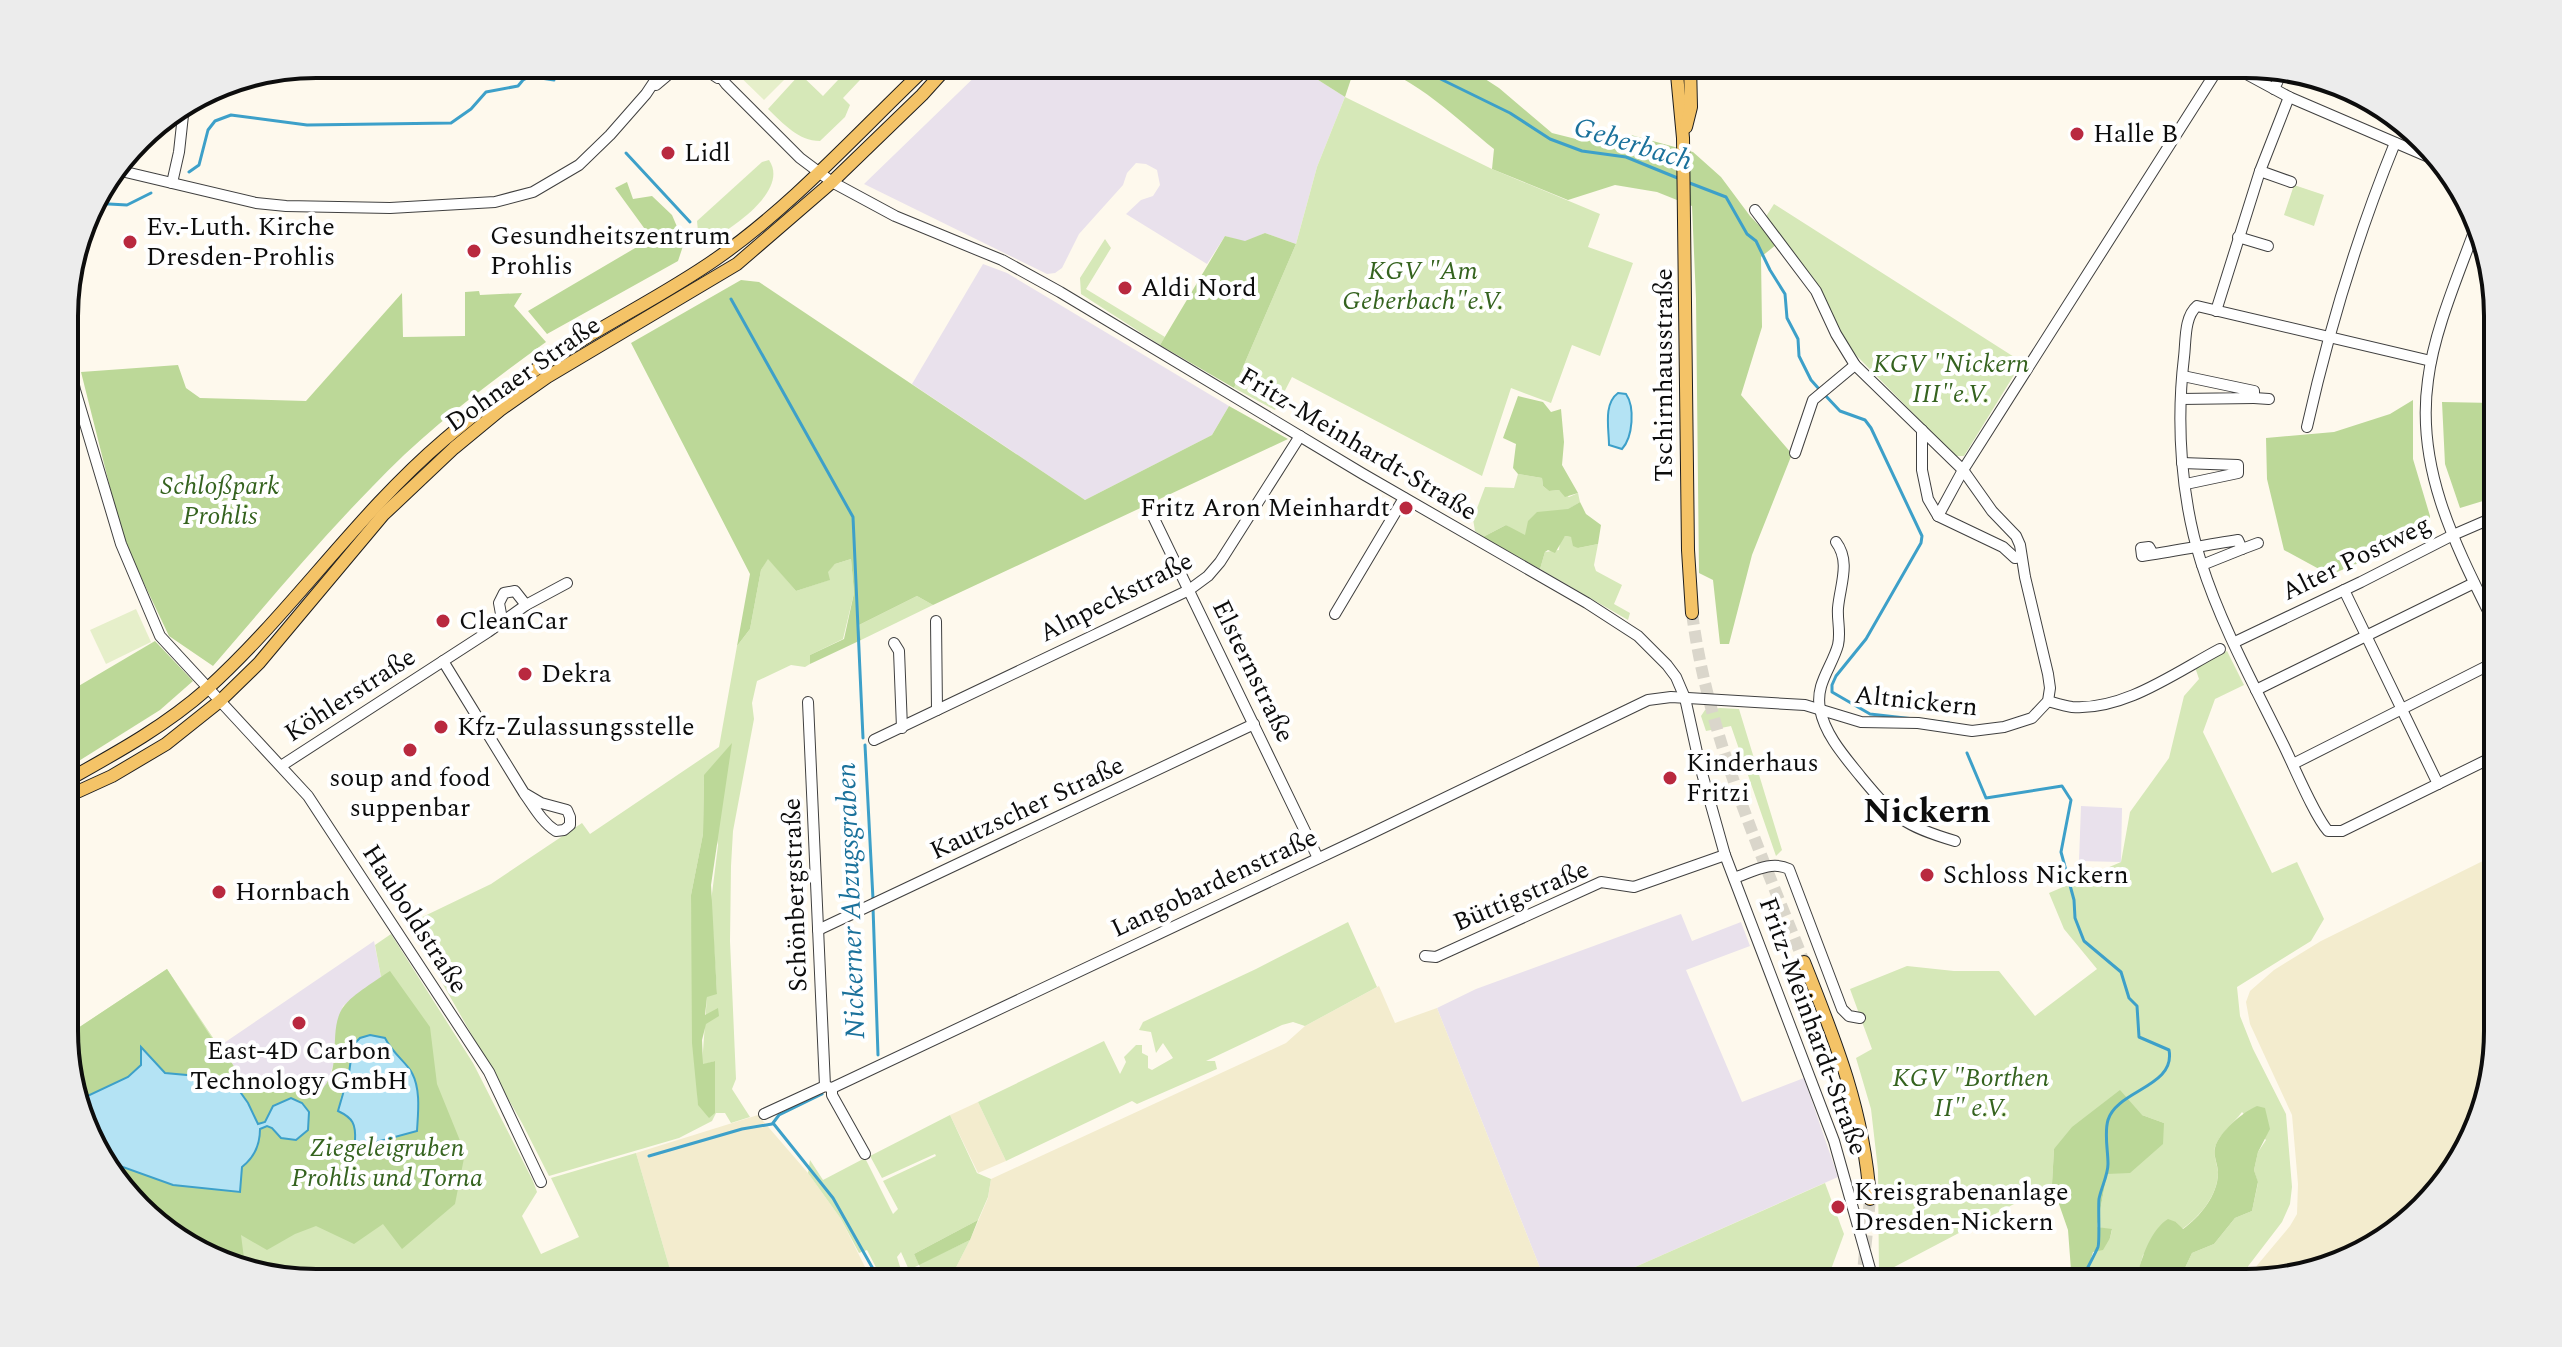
<svg xmlns="http://www.w3.org/2000/svg" width="2562" height="1347" font-family="Spectral,serif">
<style>
.industrial{fill:#e9e1ec}
.farmland{fill:#f3ecce}
.green{fill:#d6e8b8;fill-rule:evenodd}
.forest{fill:#bcd898;fill-rule:evenodd}
.pitch{fill:#e6efca}
.water{fill:#b4e3f4;stroke:#3da0c9;stroke-width:2}
.lines{fill:none;stroke-linecap:round;stroke-linejoin:round}
.stream{stroke:#3da0c9;stroke-width:3}
.major-tunnel{stroke:#dad6cb;stroke-width:12;stroke-dasharray:12 6;stroke-linecap:butt}
.minor-casing{stroke:#404040;stroke-width:12}
.major-casing{stroke:#1e1e1e;stroke-width:14}
.minor{stroke:#fff;stroke-width:10}
.major{stroke:#f4c367;stroke-width:12}
.poi-dot{fill:#b9293f;stroke:#fff;stroke-width:3}
.labels{text-anchor:middle;dominant-baseline:central;stroke-width:8;stroke-linejoin:round;paint-order:stroke}
.poi-label{font-size:26px;fill:#0d0d0d;stroke:#fff;text-anchor:start}
.park-label{font-size:26px;font-style:italic;fill:#35631f;stroke:#fff}
.street-label{font-size:26px;fill:#0d0d0d;stroke:#fff}
.water-label{font-size:28px;font-style:italic;fill:#1a719b;stroke:#fff}
.district-label{font-size:34px;font-weight:bold;fill:#0d0d0d;stroke:#fff}
.rim{fill:none;stroke:#0d0d0d;stroke-width:4}
</style>
<rect width="100%" height="100%" fill="#fef9ed"/>
<g class="industrial">
<polygon points="988,64 1230,64 1256,79 1266,64 1293,64 1345,97 1317,167 1296,244 1265,233 1245,242 1225,236 1207,264 1126,214 1141,200 1153,196 1160,185 1157,170 1146,164 1136,163 1127,173 1123,185 1079,234 1062,268 1055,273 1047,274 864,184"/>
<polygon points="983,264 1007,273 1229,406 1212,435 1085,500 912,384"/>
<polygon points="2081,806 2122,808 2121,862 2079,861"/>
<polygon points="1681,914 1692,941 1741,922 1750,946 1686,970 1742,1102 1804,1078 1838,1177 1599,1283 1546,1283 1437,1008 1476,989"/>
<polygon points="374,941 381,977 343,1006 337,1026 334,1063 326,1086 320,1091 297,1077 250,1093 221,1045"/>
</g>
<g class="farmland">
<polygon points="2497,854 2498,1031 2472,1143 2386,1241 2262,1282 2253,1282 2254,1269 2290,1226 2297,1214 2298,1184 2292,1115 2250,1024 2246,1002 2250,991 2274,970 2321,941"/>
<polygon points="1379,986 1395,1023 1437,1008 1546,1283 948,1283 970,1240 988,1198 991,1179 1286,1043 1305,1026"/>
<polygon points="978,1102 1006,1161 978,1173 950,1115"/>
<polygon points="758,1115 808,1173 841,1219 873,1283 674,1283 636,1153"/>
</g>
<g class="green">
<path d="M 821,64 L 841,64 L 848,70 L 854,64 L 875,64 L 843,98 L 850,105 L 845,117 L 820,141 C 798,141 783,123 768,109 L 800,74 L 823,96 L 838,80 Z"/>
<polygon points="1345,97 1492,169 1600,214 1588,247 1633,263 1600,356 1572,345 1551,403 1511,388 1482,476 1292,377 1275,410 1234,388 1296,244 1317,167"/>
<path d="M 769,160 C 790,191 730,230 705,243 L 698,231 L 697,221 L 762,162 Z"/>
<polygon points="2294,185 2324,195 2314,226 2284,215"/>
<polygon points="1774,204 2022,362 1964,456 1955,456 1854,353 1835,323 1815,280 1765,218"/>
<polygon points="1105,239 1111,248 1086,289 1165,337 1160,345 1081,294 1080,278"/>
<polygon points="1518,474 1542,478 1543,486 1549,491 1559,490 1569,497 1578,493 1580,502 1526,535 1521,535 1506,525 1483,537 1475,531 1473,519 1485,487 1514,488"/>
<polygon points="1565,536 1571,537 1578,548 1598,544 1594,565 1596,571 1622,585 1614,604 1630,613 1628,620 1540,569 1545,552 1559,550 1560,541"/>
<path d="M 768,558 L 796,591 L 829,580 L 827,572 L 835,564 L 851,559 L 854,593 L 843,639 L 810,655 L 810,664 L 805,667 L 791,665 L 757,681 L 752,703 L 754,719 L 733,831 L 731,866 L 730,941 L 736,1079 L 732,1089 L 750,1117 L 731,1123 L 725,1113 L 716,1113 L 712,1121 L 679,1138 L 549,1176 L 522,1123 L 424,951 L 429,945 L 412,922 L 491,884 L 582,823 L 590,834 L 719,747 L 737,646 L 750,629 L 761,570 ZM 704,775 L 718,845 L 711,902 L 717,993 L 707,996 L 702,1065 L 715,1061 L 698,1104 L 691,895 L 703,834 Z"/>
<polygon points="917,596 933,605 861,640 859,625"/>
<path d="M 2227,651 L 2244,685 L 2215,699 L 2203,732 L 2272,873 L 2297,862 L 2324,919 L 2311,941 L 2237,987 L 2240,1016 L 2253,1049 L 2286,1114 L 2292,1187 L 2290,1204 L 2282,1222 L 2236,1282 L 2178,1283 L 2192,1253 L 2214,1244 L 2235,1218 L 2252,1211 L 2258,1183 L 2254,1170 L 2258,1152 L 2266,1140 L 2242,1112 C 2233,1124 2219,1134 2215,1147 C 2213,1155 2217,1163 2218,1172 C 2218,1195 2200,1217 2182,1229 L 2176,1222 L 2143,1255 L 2135,1283 L 2089,1283 C 2081,1264 2097,1249 2110,1238 L 2112,1230 L 2097,1227 L 2107,1174 L 2164,1123 L 2142,1115 L 2054,1149 L 2052,1184 L 1879,1275 L 1878,1170 L 1871,1109 L 1856,1058 L 1872,1049 L 1850,989 L 1907,966 L 1954,971 L 1999,971 L 2035,1016 L 2097,969 L 2064,929 L 2049,893 L 2121,862 L 2130,812 L 2169,758 L 2184,696 L 2199,679 L 2195,667 Z"/>
<polygon points="1720,708 1739,709 1782,850 1776,856 1731,726 1706,731 1701,716 1705,710"/>
<polygon points="1348,922 1377,987 1305,1026 1293,1022 1282,1025 1206,1061 1215,1061 1217,1069 1137,1104 1132,1101 1006,1161 978,1102 1104,1041 1120,1074 1126,1062 1124,1057 1136,1045 1142,1045 1142,1053 1148,1056 1148,1068 1152,1070 1173,1058 1163,1043 1156,1053 1151,1032 1139,1030 1143,1022 1256,969"/>
<polygon points="391,934 473,1063 533,1181 537,1192 522,1216 541,1254 579,1237 551,1178 636,1153 674,1283 316,1283 216,1260 204,1240 192,1246 116,1184 66,1064 66,1036 167,969 250,1093 297,1077 320,1091 327,1086 385,975 381,977 375,945"/>
<polygon points="950,1115 977,1173 991,1179 988,1197 978,1220 914,1254 919,1264 970,1240 948,1283 928,1283 919,1265 909,1270 901,1252 897,1257 905,1283 884,1283 867,1250 859,1253 841,1219 808,1173 810,1160 823,1180 865,1158 893,1214 898,1209 883,1181 936,1156 935,1154 882,1178 870,1156"/>
<polygon points="1825,1183 1844,1234 1826,1283 1599,1283"/>
</g>
<g class="forest">
<polygon points="1293,64 1356,64 1345,97"/>
<path d="M 1369,64 L 1462,64 L 1499,88 L 1552,133 L 1580,140 L 1631,135 L 1693,152 L 1721,177 L 1750,216 L 1777,244 L 1761,257 L 1762,327 L 1741,395 L 1792,454 L 1752,555 L 1729,644 L 1720,644 L 1713,580 L 1699,573 L 1696,299 L 1692,206 L 1657,192 L 1615,185 L 1568,200 L 1492,169 L 1494,149 C 1458,120 1415,77 1369,64 Z"/>
<polygon points="627,182 633,199 652,196 672,215 684,243 678,261 547,334 528,311 642,244 647,232 615,188"/>
<polygon points="1265,233 1296,244 1234,388 1160,345 1225,236 1245,241"/>
<polygon points="741,280 759,282 1085,500 1212,435 1229,406 1288,439 933,605 917,596 859,625 861,640 810,664 810,655 844,639 854,593 851,559 835,564 828,572 830,580 796,591 768,559 761,570 750,629 737,646 750,574 631,343"/>
<path d="M 479,291 L 480,295 L 522,293 L 514,306 L 546,342 C 485,386 424,432 372,487 C 316,544 265,606 213,666 L 169,636 L 123,539 L 81,372 L 178,365 L 186,388 L 200,398 L 306,401 L 402,293 L 403,337 L 465,336 L 465,292 Z"/>
<polygon points="1518,396 1543,402 1551,412 1561,409 1564,442 1562,465 1578,493 1565,497 1559,490 1549,491 1543,486 1542,478 1518,474 1513,468 1516,444 1503,438"/>
<polygon points="2413,400 2413,459 2430,516 2430,533 2330,575 2284,550 2267,479 2266,438 2334,432 2390,414"/>
<polygon points="2496,400 2496,497 2460,508 2445,464 2442,402 2494,403"/>
<polygon points="1580,502 1586,514 1601,525 1598,544 1578,548 1573,546 1571,537 1565,536 1555,553 1548,550 1545,552 1540,569 1483,537 1506,525 1525,535 1528,521 1537,512 1568,509"/>
<polygon points="155,641 193,681 160,710 66,769 65,694"/>
<polygon points="732,743 711,885 717,994 707,997 705,1015 718,1008 719,1016 706,1024 702,1040 703,1064 715,1061 715,1113 709,1118 698,1105 692,1043 691,895 703,834 704,775"/>
<path d="M 167,969 L 211,1037 L 221,1045 L 250,1093 L 297,1077 L 320,1091 C 345,1069 326,1030 344,1006 C 352,995 378,979 390,971 L 430,1027 L 437,1084 L 465,1153 L 455,1204 L 402,1249 L 383,1224 L 354,1244 L 316,1226 L 295,1234 L 267,1250 L 241,1235 L 245,1266 L 215,1259 L 204,1240 L 192,1247 L 116,1184 L 106,1161 L 173,1185 L 239,1192 L 242,1167 C 255,1157 260,1145 260,1129 L 266,1126 L 272,1128 L 273,1106 L 265,1122 L 258,1125 L 248,1103 L 231,1079 L 165,1073 L 142,1048 L 141,1066 L 128,1077 L 81,1099 L 66,1064 L 66,1036 ZM 385,1038 L 392,1052 L 412,1073 L 417,1130 L 391,1137 L 356,1127 L 340,1099 L 349,1073 L 353,1045 Z"/>
<polygon points="2120,1090 2142,1115 2164,1123 2163,1144 2130,1173 2107,1174 2097,1227 2112,1229 2110,1238 2103,1250 2093,1252 2087,1272 2089,1283 2072,1283 2068,1230 2052,1184 2054,1149 2072,1127"/>
<path d="M 2257,1106 L 2265,1108 L 2270,1129 L 2258,1152 L 2254,1170 L 2258,1182 L 2252,1211 L 2235,1218 L 2214,1244 L 2192,1253 L 2178,1283 L 2135,1283 C 2141,1261 2149,1231 2168,1219 L 2176,1222 L 2183,1229 C 2200,1217 2218,1195 2218,1173 C 2218,1164 2213,1156 2215,1148 C 2218,1133 2244,1111 2257,1106 Z"/>
<polygon points="978,1220 970,1240 919,1265 914,1254"/>
</g>
<g class="pitch">
<polygon points="727,64 776,64 788,76 764,100"/>
<polygon points="136,609 151,642 106,664 90,630"/>
</g>
<g class="water">
<path d="M 1618,393 L 1626,394 C 1635,407 1633,437 1622,449 L 1609,445 C 1609,429 1603,404 1618,393 Z"/>
<path d="M 370,1035 L 385,1038 C 393,1054 407,1063 412,1073 C 421,1090 418,1113 417,1131 L 369,1144 L 355,1141 C 356,1124 353,1118 338,1111 L 349,1073 L 353,1045 L 360,1038 Z"/>
<path d="M 141,1047 L 165,1073 L 231,1079 L 248,1103 L 258,1124 L 265,1122 L 273,1106 L 291,1098 L 302,1103 L 309,1112 L 308,1130 L 296,1140 L 281,1138 L 272,1128 L 267,1126 L 260,1129 C 260,1145 255,1157 242,1167 L 240,1192 L 173,1185 L 106,1161 L 81,1099 L 128,1077 L 141,1065 Z"/>
</g>
<g class="lines">
<g class="stream">
<polyline points="1410,64 1510,113 1550,139 1582,151 1626,157 1680,179"/>
<polyline points="534,77 554,80"/>
<polyline points="626,153 690,222"/>
<polyline points="189,172 199,165 208,130 215,121 231,115 307,125 451,123 471,109 486,92 518,86 523,80 554,64"/>
<polyline points="1687,182 1726,197 1747,234 1756,241 1770,270 1785,294 1787,318 1798,339 1799,356 1811,380 1819,389"/>
<polyline points="91,203 127,205 151,193"/>
<polyline points="731,299 853,517 863,738"/>
<polyline points="1824,394 1840,411 1865,420 1871,428 1922,536 1921,543 1866,639 1836,676 1832,685 1832,692 1870,714 1949,723"/>
<polyline points="865,745 873,899"/>
<path d="M 1967,753 L 1986,798 L 2062,786 L 2071,800 L 2061,852 L 2074,900 L 2075,918 L 2084,941 L 2121,972 L 2129,998 L 2137,1006 L 2139,1037 L 2169,1050 C 2176,1087 2117,1090 2108,1120 C 2104,1133 2108,1150 2108,1164 C 2108,1175 2101,1188 2099,1199 C 2098,1208 2100,1242 2098,1247 C 2095,1254 2091,1261 2087,1269 L 2093,1283"/>
<polyline points="873,907 878,1055"/>
<polyline points="822,1094 779,1115 773,1123 833,1198 881,1283"/>
<polyline points="649,1156 742,1129 772,1124"/>
</g>
<g class="major-tunnel">
<path d="M 1692,613 C 1708,735 1759,849 1804,962"/>
<polyline points="1862,1283 1870,1199"/>
</g>
<defs>
<g id="minor">
<polyline points="697,64 718,78"/>
<polyline points="711,64 726,84 800,158 832,182 895,216 1002,260 1060,292 1363,474 1587,603 1638,636 1667,665 1676,677 1685,698 1700,766 1725,855 1834,1141 1874,1283"/>
<polyline points="2228,64 2289,97 2438,161"/>
<polyline points="656,85 681,64"/>
<polyline points="2274,89 2282,72"/>
<polyline points="117,170 256,203 286,206 390,208 495,202 533,192 579,165 610,135 646,94 666,64"/>
<polyline points="2260,171 2291,182"/>
<polyline points="172,183 179,152 184,106"/>
<path d="M 2475,229 C 2458,276 2434,331 2428,380 C 2415,471 2458,550 2497,629"/>
<polyline points="2238,237 2268,246"/>
<polyline points="2216,311 2260,171 2289,97"/>
<polyline points="65,344 75,390 121,544 160,636 308,796 489,1072 541,1182"/>
<path d="M 2431,361 L 2197,306 C 2184,317 2186,341 2184,357 C 2176,424 2181,498 2201,562 C 2221,625 2254,685 2283,744 C 2294,766 2314,815 2328,831 L 2342,831 L 2497,755"/>
<polyline points="2254,398 2269,399"/>
<polyline points="2181,399 2254,398 2254,391 2183,376"/>
<path d="M 2307,427 C 2329,329 2357,236 2395,143"/>
<polyline points="1922,430 1922,470 1928,499 1938,516 2003,547 2015,558 2021,557"/>
<polyline points="1795,453 1813,400 1855,365"/>
<polyline points="2182,463 2238,465 2238,473 2186,484"/>
<polyline points="1147,504 1318,858"/>
<polyline points="1938,516 1963,470 2221,64"/>
<path d="M 1836,542 C 1851,562 1840,585 1838,608 C 1837,620 1841,632 1838,645 C 1832,667 1815,684 1820,709 C 1825,735 1845,757 1861,777 C 1895,818 1904,826 1955,841"/>
<polyline points="2242,549 2258,543"/>
<path d="M 2153,554 L 2149,547 L 2141,548 L 2142,556 C 2174,551 2206,545 2238,540 L 2242,549 L 2202,565"/>
<polyline points="2344,590 2438,784"/>
<polyline points="1335,614 1404,498"/>
<polyline points="936,621 937,710"/>
<polyline points="499,623 501,614 499,603 504,593 515,591 526,605"/>
<polyline points="2235,642 2361,582 2453,535 2497,516"/>
<polyline points="894,643 899,651 902,728"/>
<path d="M 443,661 L 524,793 C 534,807 542,822 556,831 L 564,830 L 570,825 L 570,817 L 567,810 L 541,803 L 524,793"/>
<polyline points="2256,690 2474,583"/>
<path d="M 2048,701 C 2055,703 2064,706 2072,707 C 2124,711 2176,672 2220,649"/>
<polyline points="808,702 825,1086"/>
<polyline points="874,740 1189,590 1208,576 1220,562 1300,436"/>
<polyline points="2293,764 2497,661"/>
<polyline points="281,766 488,632 526,605 567,583"/>
<path d="M 1734,878 C 1752,872 1771,860 1789,869 L 1842,1009 L 1849,1016 L 1860,1018"/>
<polyline points="818,930 1254,724"/>
<polyline points="1425,956 1436,957 1601,882 1634,887 1725,855"/>
<polyline points="832,1088 832,1095 865,1154"/>
<polyline points="764,1114 825,1086 832,1088 1370,834 1648,700 1671,697 1805,705 1861,722 1918,723 1972,731 2004,727 2032,718 2048,701 2050,688 2048,674 2025,577 2020,545 2016,536 1992,511 1963,470 1855,365 1836,334 1816,291 1755,210"/>
</g>
<g id="major">
<polyline points="1676,64 1683,138 1688,550 1692,613"/>
<polyline points="1686,127 1691,107 1690,64"/>
<path d="M 66,781 C 116,753 164,727 207,689 C 292,612 357,514 444,440 C 481,408 520,379 561,353 C 612,320 666,294 716,259 C 793,206 862,128 930,64"/>
<polyline points="66,797 112,776 166,744 220,701 259,663 383,515 454,448 500,410 547,377 737,264 832,182 922,95 950,64"/>
<path d="M 1804,962 C 1836,1042 1864,1112 1870,1199"/>
</g>
</defs>
<use href="#minor" class="minor-casing"/>
<use href="#major" class="major-casing"/>
<use href="#minor" class="minor"/>
<use href="#major" class="major"/>
</g>
<g class="poi-dot">
<circle cx="2077" cy="134" r="8"/>
<circle cx="668" cy="153" r="8"/>
<circle cx="130" cy="242" r="8"/>
<circle cx="474" cy="251" r="8"/>
<circle cx="1125" cy="288" r="8"/>
<circle cx="1406" cy="508" r="8"/>
<circle cx="443" cy="621" r="8"/>
<circle cx="525" cy="674" r="8"/>
<circle cx="441" cy="727" r="8"/>
<circle cx="410" cy="750" r="8"/>
<circle cx="1670" cy="778" r="8"/>
<circle cx="1927" cy="875" r="8"/>
<circle cx="219" cy="892" r="8"/>
<circle cx="299" cy="1023" r="8"/>
<circle cx="1838" cy="1207" r="8"/>
</g>
<g class="labels">
<g class="poi-label">
<text x="2093" y="134">Halle B</text>
<text x="684" y="153">Lidl</text>
<text x="146" y="227">Ev.-Luth. Kirche<tspan x="146" dy="30">Dresden-Prohlis</tspan></text>
<text x="490" y="236">Gesundheitszentrum<tspan x="490" dy="30">Prohlis</tspan></text>
<text x="1141" y="288">Aldi Nord</text>
<text x="1390" y="508" text-anchor="end">Fritz Aron Meinhardt</text>
<text x="459" y="621">CleanCar</text>
<text x="541" y="674">Dekra</text>
<text x="457" y="727">Kfz-Zulassungsstelle</text>
<text x="1686" y="763">Kinderhaus<tspan x="1686" dy="30">Fritzi</tspan></text>
<text x="410" y="778" text-anchor="middle">soup and food<tspan x="410" dy="30">suppenbar</tspan></text>
<text x="1943" y="875">Schloss Nickern</text>
<text x="235" y="892">Hornbach</text>
<text x="299" y="1051" text-anchor="middle">East-4D Carbon<tspan x="299" dy="30">Technology GmbH</tspan></text>
<text x="1854" y="1192">Kreisgrabenanlage<tspan x="1854" dy="30">Dresden-Nickern</tspan></text>
</g>
<g class="park-label">
<text x="1423" y="271">KGV "Am<tspan x="1423" dy="30">Geberbach"e.V.</tspan></text>
<text x="1951" y="364">KGV "Nickern<tspan x="1951" dy="30">III"e.V.</tspan></text>
<text x="220" y="486">Schloßpark<tspan x="220" dy="30">Prohlis</tspan></text>
<text x="1971" y="1078">KGV "Borthen<tspan x="1971" dy="30">II" e.V.</tspan></text>
<text x="387" y="1148">Ziegeleigruben<tspan x="387" dy="30">Prohlis und Torna</tspan></text>
</g>
<g class="street-label">
<text transform="translate(523 374) rotate(-35)">Dohnaer Straße</text>
<text transform="translate(1664 375) rotate(-90)">Tschirnhausstraße</text>
<text transform="translate(1358 444) rotate(31)">Fritz-Meinhardt-Straße</text>
<text transform="translate(2356 558) rotate(-26)">Alter Postweg</text>
<text transform="translate(1116 597) rotate(-27)">Alnpeckstraße</text>
<text transform="translate(1253 671) rotate(64)">Elsternstraße</text>
<text transform="translate(350 695) rotate(-33)">Köhlerstraße</text>
<text transform="translate(1916 701) rotate(6)">Altnickern</text>
<text transform="translate(1027 808) rotate(-25)">Kautzscher Straße</text>
<text transform="translate(1214 883) rotate(-25)">Langobardenstraße</text>
<text transform="translate(795 895) rotate(-92)">Schönbergstraße</text>
<text transform="translate(1521 896) rotate(-23)">Büttigstraße</text>
<text transform="translate(415 919) rotate(57)">Hauboldstraße</text>
<text transform="translate(1813 1026) rotate(70)">Fritz-Meinhardt-Straße</text>
</g>
<g class="water-label">
<text transform="translate(1633 144) rotate(17)">Geberbach</text>
<text transform="translate(851 901) rotate(-92)">Nickerner Abzugsgraben</text>
</g>
<g class="district-label">
<text x="1927" y="812">Nickern</text>
</g>
</g>
<path d="M0 0H2562V1347H0ZM316 78H2246A238 238 0 0 1 2484 316V1031A238 238 0 0 1 2246 1269H316A238 238 0 0 1 78 1031V316A238 238 0 0 1 316 78Z" fill="#ececec" fill-rule="evenodd"/>
<path class="rim" d="M316 78H2246A238 238 0 0 1 2484 316V1031A238 238 0 0 1 2246 1269H316A238 238 0 0 1 78 1031V316A238 238 0 0 1 316 78Z"/>
</svg>
